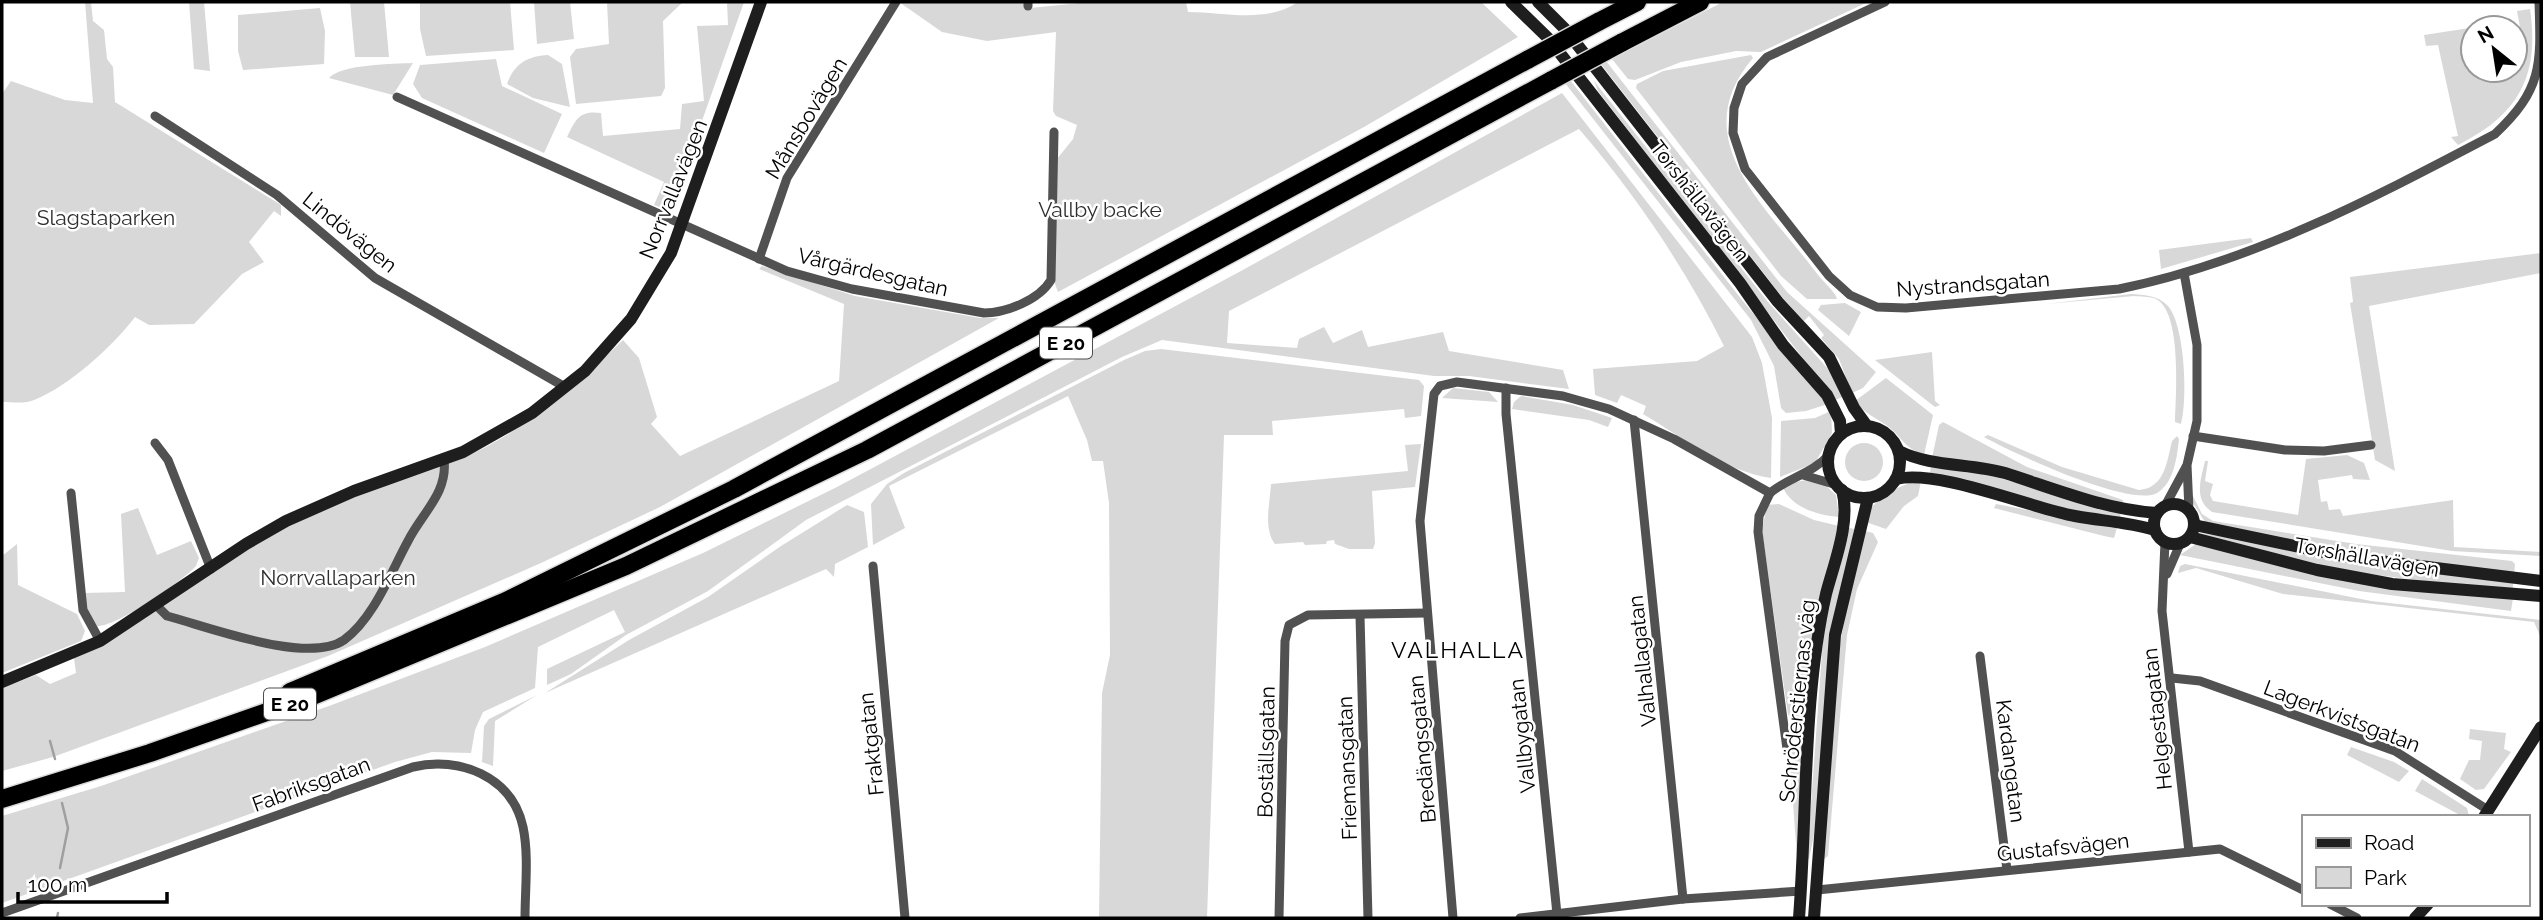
<svg xmlns="http://www.w3.org/2000/svg" width="2543" height="920" font-family="Raleway,sans-serif">
<style>
.green{fill:#d8d8d8}
.lines{fill:none;stroke-linecap:round;stroke-linejoin:round}
.stream{stroke:#9f9f9f;stroke-width:2.5}
.highway-casing{stroke:#dbdbdb;stroke-width:21}
.street{stroke:#515151;stroke-width:9}
.secondary{stroke:#1e1e1e;stroke-width:12}
.highway{stroke:#000;stroke-width:18}
.highway-bridge-casing{stroke:#dbdbdb;stroke-width:21;stroke-linecap:butt}
.highway-bridge{stroke:#000;stroke-width:18}
.labels{text-anchor:middle;dominant-baseline:central;stroke-width:5;stroke-linejoin:round;paint-order:stroke}
.shield{fill:#fff;stroke:#4c4c4c;stroke-width:2}
.shield-label{font-size:19px;font-weight:bold;fill:#000}
.street-label{font-size:21px;fill:#000;stroke:#fff}
.park-label{font-size:21px;fill:#2f2f2f;stroke:#fff}
.neighbourhood-label{font-size:23px;letter-spacing:2px;fill:#000;stroke:#fff}
</style>
<rect width="100%" height="100%" fill="#fff"/>
<g class="green">
<path d="M 85,2 L 91,2 L 93,21 L 104,30 L 107,59 L 113,67 L 115,102 L 281,205 L 281,216 L 274,211 L 249,242 L 264,262 L 242,274 L 194,324 L 149,325 L 135,317 C 114,345 68,387 34,400 C 25,404 11,402 2,402 L 2,94 L 11,81 L 65,100 L 93,103 Z"/>
<polygon points="189,2 204,2 210,71 194,69"/>
<polygon points="350,2 384,2 389,57 355,57"/>
<polygon points="420,2 510,2 514,50 426,56 420,29"/>
<polygon points="534,2 570,2 574,39 537,44"/>
<polygon points="607,2 683,2 663,21 665,88 661,96 576,104 570,57 576,49 609,44"/>
<path d="M 727,2 L 744,2 L 674,200 L 662,208 L 654,205 L 664,182 L 567,137 C 576,119 579,110 601,113 L 603,136 L 680,129 L 682,104 L 704,101 L 697,26 L 728,25 Z"/>
<path d="M 899,2 L 1024,2 L 1030,8 L 1091,2 L 1186,2 L 1188,12 C 1225,12 1265,24 1298,2 L 1481,2 L 1518,37 L 1364,127 L 1058,292 L 1055,284 L 1057,159 L 1073,139 L 1077,125 L 1056,116 L 1053,111 L 1056,32 L 987,41 L 942,32 Z"/>
<polygon points="1723,2 1868,2 1761,52 1736,51 1681,62 1635,80 1628,79 1612,59"/>
<polygon points="320,8 325,31 324,64 243,70 238,51 238,15"/>
<path d="M 2530,9 C 2540,77 2518,115 2458,145 L 2451,137 L 2458,136 L 2438,45 L 2426,46 L 2424,35 L 2476,27 L 2473,28 L 2473,70 L 2515,70 L 2515,51 L 2524,49 L 2517,11 Z"/>
<path d="M 548,55 L 562,64 L 570,107 L 533,98 L 507,84 C 514,64 527,56 548,55 Z"/>
<path d="M 1751,55 L 1753,58 C 1684,139 1766,206 1815,271 C 1821,280 1835,291 1837,299 L 1807,299 L 1781,276 L 1636,88 L 1637,84 L 1663,71 Z"/>
<polygon points="496,59 502,86 562,114 544,153 422,98 413,84 420,65"/>
<polygon points="1606,61 1787,292 1876,372 1863,388 1852,393 1839,359 1821,338 1824,335 1809,316 1804,321 1783,298 1601,64"/>
<path d="M 413,63 L 393,95 L 329,78 C 341,64 394,64 413,63 Z"/>
<polygon points="1570,80 1742,300 1828,404 1806,411 1786,413 1781,408 1774,366 1751,320 1565,83"/>
<polygon points="1594,81 1768,302 1829,370 1845,396 1835,400 1598,91"/>
<path d="M 1562,93 L 1752,337 L 1762,363 L 1772,418 L 1771,478 C 1726,472 1682,437 1643,414 L 1646,406 L 1621,395 L 1617,403 L 1595,395 L 1593,369 L 1697,361 L 1724,346 C 1685,268 1636,195 1579,129 L 1229,311 L 1227,343 L 1297,348 L 1299,339 L 1324,327 L 1333,343 L 1362,330 L 1368,347 L 1443,332 L 1449,351 L 1563,370 L 1569,389 L 1469,376 L 1434,376 L 1162,340 L 1122,357 L 806,520 L 708,591 L 626,635 L 571,674 L 547,685 L 547,669 L 625,632 L 614,610 L 538,647 L 535,688 L 483,712 L 475,730 L 471,753 L 432,752 L 395,762 L 2,903 L 2,816 L 101,786 L 329,706 L 485,647 L 703,553 L 837,487 L 1241,271 Z"/>
<polygon points="2251,238 2253,242 2161,269 2159,250"/>
<polygon points="2541,253 2541,273 2369,306 2395,471 2375,460 2350,303 2353,302 2350,277"/>
<path d="M 762,266 L 855,296 L 980,318 L 999,318 L 660,507 L 541,563 L 328,656 L 53,757 L 2,771 L 2,688 L 36,675 L 50,684 L 76,673 L 74,658 C 153,609 231,553 316,512 C 368,486 427,476 480,450 C 534,423 580,381 623,340 L 639,358 L 657,417 L 651,424 L 680,456 L 839,381 L 844,304 L 759,269 Z"/>
<path d="M 2131,294 C 2144,295 2157,295 2167,305 C 2185,323 2188,400 2181,424 L 2175,422 C 2176,396 2182,312 2156,299 C 2149,296 2141,297 2134,296 L 2046,304 Z"/>
<polygon points="1845,303 1861,312 1849,336 1818,310 1821,305"/>
<polygon points="1161,349 1419,380 1424,386 1421,416 1405,418 1404,409 1272,421 1273,435 1224,435 1207,918 1099,918 1102,693 1110,655 1109,503 1103,461 1092,461 1087,440 1068,396 889,486 905,528 873,545 871,504 887,484 904,473 1124,360 1145,351"/>
<polygon points="1932,352 1935,401 1940,405 1935,407 1875,360"/>
<path d="M 1886,378 L 1933,415 L 1924,455 C 1905,448 1904,440 1890,428 C 1876,417 1867,416 1855,401 Z"/>
<polygon points="1453,388 1489,392 1498,402 1442,398"/>
<polygon points="1521,396 1573,405 1612,418 1608,427 1589,420 1512,409 1514,402"/>
<polygon points="1831,411 1832,433 1815,463 1780,477 1781,421 1815,418"/>
<polygon points="1943,422 2027,467 2123,500 2123,505 1932,458 1939,425"/>
<path d="M 1988,435 L 2062,467 L 2139,490 C 2165,488 2167,461 2172,441 L 2177,436 L 2179,439 C 2177,457 2174,483 2157,493 C 2130,508 2013,453 1984,437 Z"/>
<circle cx="1864" cy="462" r="19"/>
<path d="M 1421,444 L 1415,487 L 1372,491 L 1375,543 L 1373,549 L 1349,549 L 1335,544 L 1334,540 L 1327,541 L 1326,544 L 1305,545 L 1303,542 L 1275,544 C 1263,529 1270,503 1271,484 L 1408,471 L 1405,445 Z"/>
<path d="M 2347,455 L 2364,463 L 2370,480 L 2353,479 L 2352,475 L 2318,480 L 2321,502 L 2327,501 L 2329,510 L 2340,509 L 2343,516 L 2453,500 L 2454,547 L 2541,552 L 2541,556 L 2452,551 L 2212,512 C 2193,499 2201,479 2205,461 L 2208,461 L 2205,481 L 2213,484 L 2210,495 L 2213,501 L 2298,515 L 2306,459 Z"/>
<polygon points="1931,465 1981,473 2121,512 2120,518 2032,503 1930,473"/>
<path d="M 1806,480 L 1826,486 L 1836,495 L 1839,517 C 1818,515 1790,508 1782,485 Z"/>
<path d="M 1921,481 L 1918,496 L 1904,506 L 1886,529 L 1863,521 C 1871,501 1899,483 1921,481 Z"/>
<polygon points="2191,492 2202,514 2213,521 2356,544 2512,561 2515,564 2514,576 2315,545 2205,522 2193,503"/>
<polygon points="1779,504 1814,520 1839,526 1830,563 1797,857 1789,750 1801,743 1799,721 1788,715 1762,530 1767,505"/>
<polygon points="1996,504 2081,520 2118,524 2114,538 2104,536 1994,508"/>
<polygon points="847,505 864,512 868,547 835,564 834,577 826,569 545,693 629,640 708,597 781,546"/>
<path d="M 138,508 L 157,555 L 191,541 L 199,558 L 196,566 C 184,580 114,629 96,626 L 85,608 L 84,593 L 125,592 L 121,514 Z"/>
<polygon points="1846,527 1854,529 1814,835 1809,859 1807,859 1824,625"/>
<polygon points="1861,530 1873,533 1878,542 1857,589 1847,635 1828,856 1821,861 1840,644"/>
<polygon points="2200,533 2513,583 2513,592 2369,574 2301,562"/>
<polygon points="17,544 18,585 77,614 85,631 81,641 2,673 2,556"/>
<path d="M 2196,544 C 2300,566 2406,596 2513,598 L 2511,611 L 2359,591 L 2180,555 Z"/>
<polygon points="2185,564 2371,601 2541,620 2541,638 2534,622 2283,594 2196,568 2178,573 2180,566"/>
<polygon points="537,695 495,721 493,766 482,762 484,726 489,719"/>
<polygon points="2470,729 2506,733 2504,749 2511,752 2484,789 2476,790 2460,779 2469,760 2480,760 2482,741 2469,739"/>
<polygon points="2351,747 2394,762 2409,771 2399,782 2347,755"/>
<polygon points="2422,779 2467,808 2469,817 2456,817 2458,814 2415,791"/>
</g>
<g class="lines">
<g class="stream">
<polyline points="50,741 55,759"/>
<polyline points="60,868 68,828 62,803"/>
<polyline points="57,918 58,913"/>
</g>
<defs>
<g id="highway">
<polyline points="1598,22 1637,2"/>
<polyline points="1621,43 1700,2"/>
<polyline points="290,692 506,601 734,489 1529,59"/>
<polyline points="2,799 150,753 315,695 626,566 867,450 1552,80"/>
</g>
</defs>
<use href="#highway" class="highway-casing"/>
<g class="street">
<polyline points="1028,2 1028,6"/>
<path d="M 1885,2 L 1767,57 L 1742,84 L 1734,108 L 1733,133 L 1745,169 L 1829,276 L 1850,295 L 1877,307 L 1906,308 L 2119,289 C 2253,262 2375,197 2495,134 C 2543,89 2541,64 2539,2"/>
<path d="M 397,97 L 787,271 L 852,289 L 984,313 C 1006,313 1039,300 1051,280 L 1054,132"/>
<polyline points="155,116 277,195 375,278 565,387"/>
<polyline points="759,259 787,178 896,2"/>
<polyline points="2184,273 2197,345 2197,421 2187,465 2189,510"/>
<polyline points="1506,388 1506,414 1557,914"/>
<polyline points="1634,420 1683,899"/>
<polyline points="2193,436 2285,450 2324,451 2371,445"/>
<polyline points="155,443 168,460 211,569"/>
<polyline points="1803,475 1837,485"/>
<polyline points="71,493 83,610 100,641"/>
<polyline points="1770,493 1759,516 1758,532 1787,749"/>
<polyline points="2165,506 2186,467"/>
<polyline points="2165,542 2162,611 2189,852"/>
<polyline points="873,566 905,918"/>
<polyline points="2167,574 2180,544"/>
<path d="M 157,606 L 167,616 C 209,627 308,665 344,640 C 374,618 391,572 408,541 C 422,513 448,493 444,460"/>
<polyline points="1360,616 1368,918"/>
<polyline points="1980,656 2007,870"/>
<polyline points="2172,678 2200,681 2395,751 2488,810"/>
<polyline points="1817,890 2220,849 2303,890"/>
<polyline points="2330,904 2357,918"/>
<path d="M 2,913 L 413,767 C 459,756 512,776 523,827 C 529,855 525,889 525,918"/>
<polyline points="1279,918 1285,641 1289,625 1308,615 1427,613"/>
<path d="M 1453,918 L 1420,521 L 1434,394 L 1440,386 L 1457,382 L 1563,396 L 1609,409 L 1674,439 L 1770,493 C 1789,477 1812,474 1829,455"/>
<polyline points="1520,918 1683,899 1801,891"/>
</g>
<g class="secondary">
<polyline points="1511,2 1548,38 1740,283 1783,345 1827,395 1840,421 1841,434"/>
<polyline points="1538,2 1565,29 1778,302 1829,357 1854,408 1867,426"/>
<circle cx="1864" cy="462" r="36"/>
<path d="M 1899,451 C 1931,467 1970,463 2005,473 C 2055,489 2103,509 2157,513"/>
<path d="M 1896,479 C 1938,469 2028,507 2075,516 C 2102,521 2128,522 2155,530"/>
<circle cx="2174" cy="524" r="20"/>
<polyline points="2194,525 2347,557 2541,581"/>
<polyline points="2190,537 2317,570 2392,584 2541,596"/>
<polyline points="2,682 100,641 246,544 286,521 354,491 463,452 532,413 585,371 631,319 671,253 761,2"/>
<polyline points="2484,817 2541,727"/>
<path d="M 1799,918 C 1807,815 1803,694 1826,594 C 1834,563 1851,522 1842,490"/>
<polyline points="1814,918 1835,635 1868,498"/>
<polyline points="2415,918 2428,904"/>
</g>
<use href="#highway" class="highway"/>
<defs>
<g id="highway-bridge">
<polyline points="1529,59 1598,22"/>
<polyline points="1552,80 1621,43"/>
</g>
</defs>
<use href="#highway-bridge" class="highway-bridge-casing"/>
<use href="#highway-bridge" class="highway-bridge"/>
</g>
<g class="labels">
<g class="shield">
<rect x="1040" y="327.5" width="52" height="31" rx="5"/>
<rect x="264" y="688.5" width="52" height="31" rx="5"/>
</g>
<g class="shield-label">
<text x="1066" y="343">E 20</text>
<text x="290" y="704">E 20</text>
</g>
<g class="street-label">
<text transform="translate(806 118) rotate(-59)">Månsbovägen</text>
<text transform="translate(673 189) rotate(-68)">Norrvallavägen</text>
<text transform="translate(1700 201) rotate(52)">Torshällavägen</text>
<text transform="translate(350 232) rotate(39)">Lindövägen</text>
<text transform="translate(873 272) rotate(13)">Vårgärdesgatan</text>
<text transform="translate(1973 284) rotate(-4)">Nystrandsgatan</text>
<text transform="translate(2367 557) rotate(10)">Torshällavägen</text>
<text transform="translate(1642 661) rotate(-96)">Valhallagatan</text>
<text transform="translate(1797 701) rotate(-84)">Schröderstiernas väg</text>
<text transform="translate(2342 716) rotate(21)">Lagerkvistsgatan</text>
<text transform="translate(2157 719) rotate(-96)">Helgestagatan</text>
<text transform="translate(1522 736) rotate(-96)">Vallbygatan</text>
<text transform="translate(871 744) rotate(-96)">Fraktgatan</text>
<text transform="translate(1422 749) rotate(-95)">Bredängsgatan</text>
<text transform="translate(1266 752) rotate(-89)">Boställsgatan</text>
<text transform="translate(2011 761) rotate(83)">Kardangatan</text>
<text transform="translate(1347 768) rotate(-92)">Friemansgatan</text>
<text transform="translate(311 784) rotate(-20)">Fabriksgatan</text>
<text transform="translate(2063 847) rotate(-6)">Gustafsvägen</text>
</g>
<g class="park-label">
<text x="1100" y="209">Vallby backe</text>
<text x="106" y="217">Slagstaparken</text>
<text x="338" y="577">Norrvallaparken</text>
</g>
<g class="neighbourhood-label">
<text x="1458" y="649">VALHALLA</text>
</g>
</g>
<rect width="2543" height="920" fill="none" stroke="#000000" stroke-width="7"/>
<rect x="2302" y="815" width="228" height="91" fill="#ffffff" stroke="#999999" stroke-width="2"/>
<rect x="2316" y="838" width="35" height="10" fill="#1e1e1e" stroke="#999999" stroke-width="2"/>
<text x="2364" y="850" font-size="21" fill="#000000">Road</text>
<rect x="2316" y="867" width="35" height="21" fill="#d8d8d8" stroke="#999999" stroke-width="2"/>
<text x="2364" y="885" font-size="21" fill="#000000">Park</text>
<g transform="translate(2494 49) rotate(330)"><circle r="33" fill="#ffffff" stroke="#999999" stroke-width="2"/>
<path d="M0-5L12 26L0 18L-12 26Z" fill="#000000"/>
<text y="-10" font-size="19" font-weight="bold" text-anchor="middle" fill="#000000">N</text>
</g>
<path d="M18 892v10h149v-10" fill="none" stroke="#000000" stroke-width="3.5"/>
<text x="28" y="892" font-size="21" fill="#000000" stroke="#ffffff" stroke-width="5" paint-order="stroke">100 m</text>
</svg>
